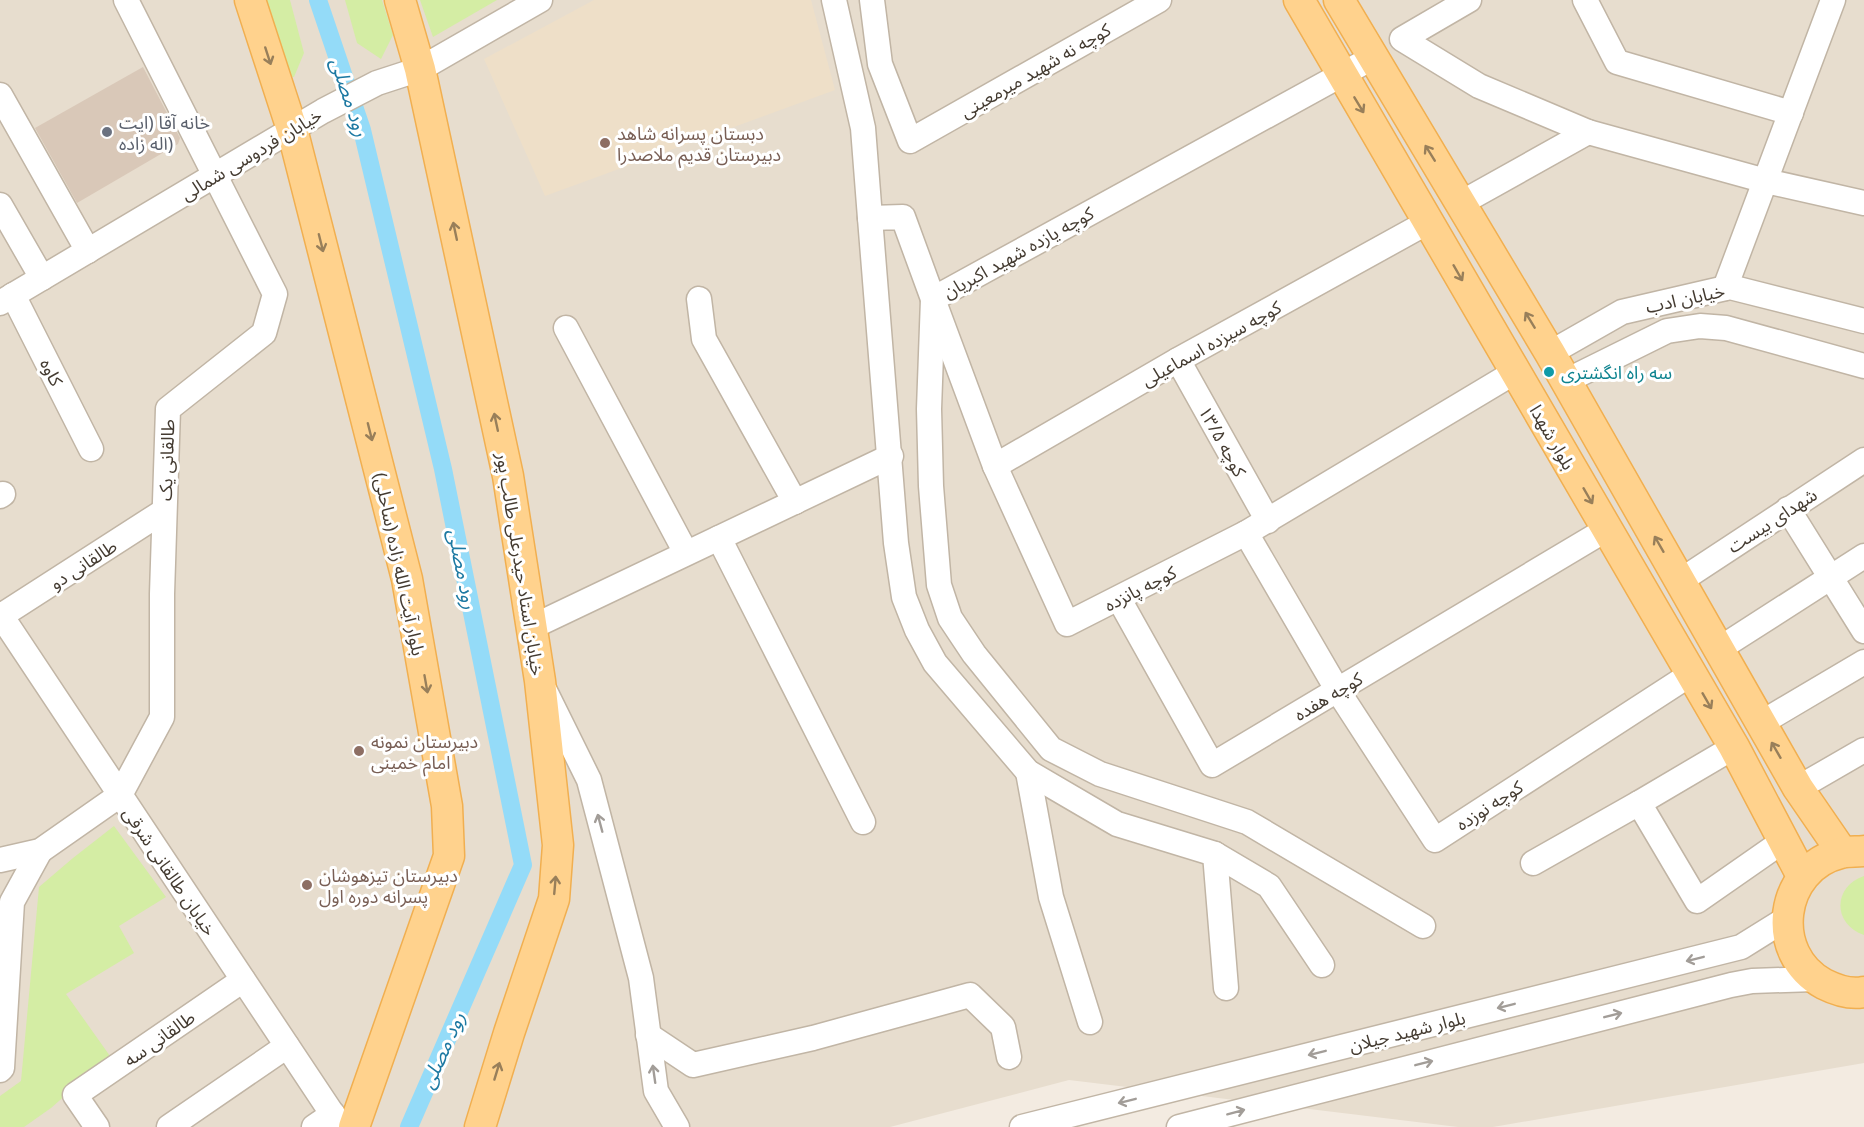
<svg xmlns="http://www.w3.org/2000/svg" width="1864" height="1127" font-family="'Noto Sans','Noto Sans Arabic',sans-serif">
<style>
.residential{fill:#e7ddce}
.education{fill:#eedfc8}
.green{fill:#d4eda4}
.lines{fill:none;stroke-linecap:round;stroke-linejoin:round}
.canal{stroke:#94dbf8;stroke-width:18}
.building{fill:#d9c8b8}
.minor-casing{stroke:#c1b5a5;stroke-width:27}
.major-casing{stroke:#f1af50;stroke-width:33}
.minor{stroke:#fff;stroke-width:24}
.major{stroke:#ffd28d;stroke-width:30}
.oneway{stroke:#987f5a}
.oneway2{stroke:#a29d98}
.worship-dot{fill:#6b7280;stroke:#fff;stroke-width:2}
.education-dot{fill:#8d6e63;stroke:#fff;stroke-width:2}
.culture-dot{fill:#0f9aa8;stroke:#fff;stroke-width:2}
.labels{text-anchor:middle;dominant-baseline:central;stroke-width:6;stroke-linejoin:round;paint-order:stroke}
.street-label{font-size:18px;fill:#443b31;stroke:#fff}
.worship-label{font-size:18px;fill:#5b616d;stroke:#fff;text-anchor:start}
.education-label{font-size:18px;fill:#785e54;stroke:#fff;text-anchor:start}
.culture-label{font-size:18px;fill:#0d838f;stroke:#fff;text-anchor:start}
.water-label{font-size:20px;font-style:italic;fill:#1d79a2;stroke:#fff}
</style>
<rect width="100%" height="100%" fill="#f3ebe1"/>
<polygon class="residential" points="0,0 1864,0 1864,1063 1493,1127 1458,1127 1069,1080 890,1127 0,1127"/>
<polygon class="education" points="594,0 811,0 835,90 545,196 484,59"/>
<g class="green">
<polygon points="260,0 290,0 304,53 294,77 281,76"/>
<polygon points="345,0 382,0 393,35 381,59 357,43"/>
<polygon points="420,0 497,0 433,37"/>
<polygon points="114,826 166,897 119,926 134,953 66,994 110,1056 51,1108 24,1127 0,1127 0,1096 21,1081 39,887 73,858"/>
<path d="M 1864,876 L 1864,935 C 1832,924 1833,886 1864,876 Z"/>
</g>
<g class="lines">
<polyline class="canal" points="318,0 362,130 443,469 523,865 409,1127"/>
</g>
<polygon class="building" points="143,67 180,138 178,144 77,203 35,128"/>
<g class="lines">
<defs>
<g id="minor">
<polyline points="834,0 863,128 870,218 903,217 933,299 1372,58"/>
<polyline points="872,0 880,64 910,141 1159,0"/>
<polyline points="1469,0 1402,39 1479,86 1588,132 1766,181 1864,203"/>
<polyline points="1585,0 1617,62 1791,113"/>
<polyline points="0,95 88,251"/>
<polyline points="1461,203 1588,132"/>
<polyline points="0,205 42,278"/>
<polyline points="870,218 896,543 904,597 917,630 935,663 1028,772 1117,824 1215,854 1269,886 1322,965"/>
<polyline points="1725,288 1833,0"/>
<polyline points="13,295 91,449"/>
<polyline points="699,299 704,339 795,502"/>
<polyline points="933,299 929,409 931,486 939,585 950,618 974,654 1051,749 1100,774 1247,822 1423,926"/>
<polyline points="0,303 323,111 377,83 420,69 540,0"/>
<polyline points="937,310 995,466 1067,624 1246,533 1515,372"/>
<polyline points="566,328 686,553"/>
<polyline points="1550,353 1622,312 1730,287 1864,321"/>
<polyline points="1178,360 1268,521"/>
<polyline points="1566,381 1667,331 1700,326 1726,328 1864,366"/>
<polyline points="995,466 1178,360 1428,222"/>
<polyline points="0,496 3,494"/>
<polyline points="1788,509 1864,631"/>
<polyline points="1246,533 1338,691 1435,840 1691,674"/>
<polyline points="719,538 863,822"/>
<polyline points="1680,581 1864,460"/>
<polyline points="1119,599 1212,765 1607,529"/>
<polyline points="0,614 341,1127"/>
<polyline points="1,616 164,511"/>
<polyline points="532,627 891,456"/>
<polyline points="1719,649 1864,556"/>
<polyline points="545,691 589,780 641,978 656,1091 677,1127"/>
<polyline points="1761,723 1864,662"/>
<polyline points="1734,747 1639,803 1697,901 1783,841"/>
<polyline points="1028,772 1051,897 1090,1022"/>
<polyline points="1798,788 1864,750"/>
<polyline points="1215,854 1226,988"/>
<polyline points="0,860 40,851 120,795 162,717 162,594 168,409 264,333 275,294 126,0"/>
<polyline points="1533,863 1639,803"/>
<polyline points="648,1035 693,1065 813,1038 970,995 1003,1027 1009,1057"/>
<polyline points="0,1070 2,1068 12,902 40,851"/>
<polyline points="97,1127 75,1095 243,980"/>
<polyline points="169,1127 287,1046"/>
<polyline points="314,1127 333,1114"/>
<polyline points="1022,1127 1741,947 1786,919"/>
<polyline points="1179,1127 1731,985 1752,981 1815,979"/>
</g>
<g id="major">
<polyline points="250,0 292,129 407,579 447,806 449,856 354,1127"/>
<polyline points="400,0 420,69 508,476 540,681 558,845 554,899 509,1033 480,1127"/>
<polyline points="1299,0 1734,747 1802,876"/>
<polyline points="1339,0 1550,353 1798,788 1842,852"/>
<path d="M 1864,851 C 1857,852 1848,851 1841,853 C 1779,868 1768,954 1824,984 C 1836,990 1850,995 1864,992"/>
</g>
</defs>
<use href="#minor" class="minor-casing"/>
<use href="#major" class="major-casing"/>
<use href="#minor" class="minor"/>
<use href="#major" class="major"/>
</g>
<defs><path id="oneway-shaft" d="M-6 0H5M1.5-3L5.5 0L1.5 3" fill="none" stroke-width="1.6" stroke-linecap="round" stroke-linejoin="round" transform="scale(1.5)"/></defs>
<g class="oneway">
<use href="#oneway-shaft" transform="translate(268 56) rotate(72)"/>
<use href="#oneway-shaft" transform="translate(1359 105) rotate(59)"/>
<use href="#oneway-shaft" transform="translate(1430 153) rotate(-122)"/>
<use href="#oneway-shaft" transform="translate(455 231) rotate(-102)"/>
<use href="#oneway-shaft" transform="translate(321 243) rotate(76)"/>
<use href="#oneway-shaft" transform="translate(1458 273) rotate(60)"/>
<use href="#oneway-shaft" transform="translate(1530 320) rotate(-121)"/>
<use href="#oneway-shaft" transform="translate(496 422) rotate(-102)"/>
<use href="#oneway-shaft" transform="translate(370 432) rotate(76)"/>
<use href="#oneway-shaft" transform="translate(1588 496) rotate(60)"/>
<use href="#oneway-shaft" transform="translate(1659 544) rotate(-120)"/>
<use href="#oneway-shaft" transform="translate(426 684) rotate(80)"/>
<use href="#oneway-shaft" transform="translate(1707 701) rotate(60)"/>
<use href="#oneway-shaft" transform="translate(1776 750) rotate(-120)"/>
<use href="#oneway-shaft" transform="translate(555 885) rotate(-85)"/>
<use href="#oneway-shaft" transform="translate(497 1071) rotate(-73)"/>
</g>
<g class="oneway2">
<use href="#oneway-shaft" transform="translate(600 823) rotate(-105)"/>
<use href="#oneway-shaft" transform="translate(1695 959) rotate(166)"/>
<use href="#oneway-shaft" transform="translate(1506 1006) rotate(166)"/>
<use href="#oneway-shaft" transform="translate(1613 1015) rotate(-14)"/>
<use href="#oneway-shaft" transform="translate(1317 1053) rotate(166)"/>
<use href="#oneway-shaft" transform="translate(1424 1063) rotate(-14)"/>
<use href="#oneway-shaft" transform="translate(654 1074) rotate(-98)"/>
<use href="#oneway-shaft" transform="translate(1127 1101) rotate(166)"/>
<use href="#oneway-shaft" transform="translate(1236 1112) rotate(-15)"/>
</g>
<circle class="worship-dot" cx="107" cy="132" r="6"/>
<g class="education-dot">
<circle cx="605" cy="143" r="6"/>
<circle cx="359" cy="751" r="6"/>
<circle cx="307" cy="885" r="6"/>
</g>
<circle class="culture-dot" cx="1549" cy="372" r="6"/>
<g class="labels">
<g class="street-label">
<text transform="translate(1035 70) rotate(-30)">کوچه نه شهید میرمعینی</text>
<text transform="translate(251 154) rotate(-31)">خیابان فردوسی شمالی</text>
<text transform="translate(1018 252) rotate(-29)">کوچه یازده شهید اکبریان</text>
<text transform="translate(1685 298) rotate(-12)">خیابان ادب</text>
<text transform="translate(1211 343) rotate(-29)">کوچه سیزده اسماعیلی</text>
<text transform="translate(52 372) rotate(63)">کاوه</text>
<text transform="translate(1553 437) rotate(60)">بلوار شهدا</text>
<text transform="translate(1223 441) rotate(61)">کوچه ۱۳/۵</text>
<text transform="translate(166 460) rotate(-88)">طالقانی یک</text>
<text transform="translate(1772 520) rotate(-33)">شهدای بیست</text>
<text transform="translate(83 564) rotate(-33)">طالقانی دو</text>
<text transform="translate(400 564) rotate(78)">بلوار آیت الله زاده (ساحلی)</text>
<text transform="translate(521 564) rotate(81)">خیابان استاد حیدرعلی طالب پور</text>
<text transform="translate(1140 588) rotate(-27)">کوچه پانزده</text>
<text transform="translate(1328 696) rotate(-31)">کوچه هفده</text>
<text transform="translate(1489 805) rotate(-33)">کوچه نوزده</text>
<text transform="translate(170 871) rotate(56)">خیابان طالقانی شرقی</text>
<text transform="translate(1407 1031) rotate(-14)">بلوار شهید جیلان</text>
<text transform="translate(159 1038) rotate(-35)">طالقانی سه</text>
</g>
<g class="worship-label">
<text x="119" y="122">خانه آقا (ایت<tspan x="119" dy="21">اله زاده)</tspan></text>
</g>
<g class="education-label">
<text x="617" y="133">دبستان پسرانه شاهد<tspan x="617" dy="21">دبیرستان قدیم ملاصدرا</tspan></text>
<text x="371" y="741">دبیرستان نمونه<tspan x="371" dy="21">امام خمینی</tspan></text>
<text x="319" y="875">دبیرستان تیزهوشان<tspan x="319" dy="21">پسرانه دوره اول</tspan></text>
</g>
<g class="culture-label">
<text x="1561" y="372">سه راه انگشتری</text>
</g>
<g class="water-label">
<text transform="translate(350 97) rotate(72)">رود مصلی</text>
<text transform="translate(463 569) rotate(79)">رود مصلی</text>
<text transform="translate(442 1050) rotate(-66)">رود مصلی</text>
</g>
</g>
</svg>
